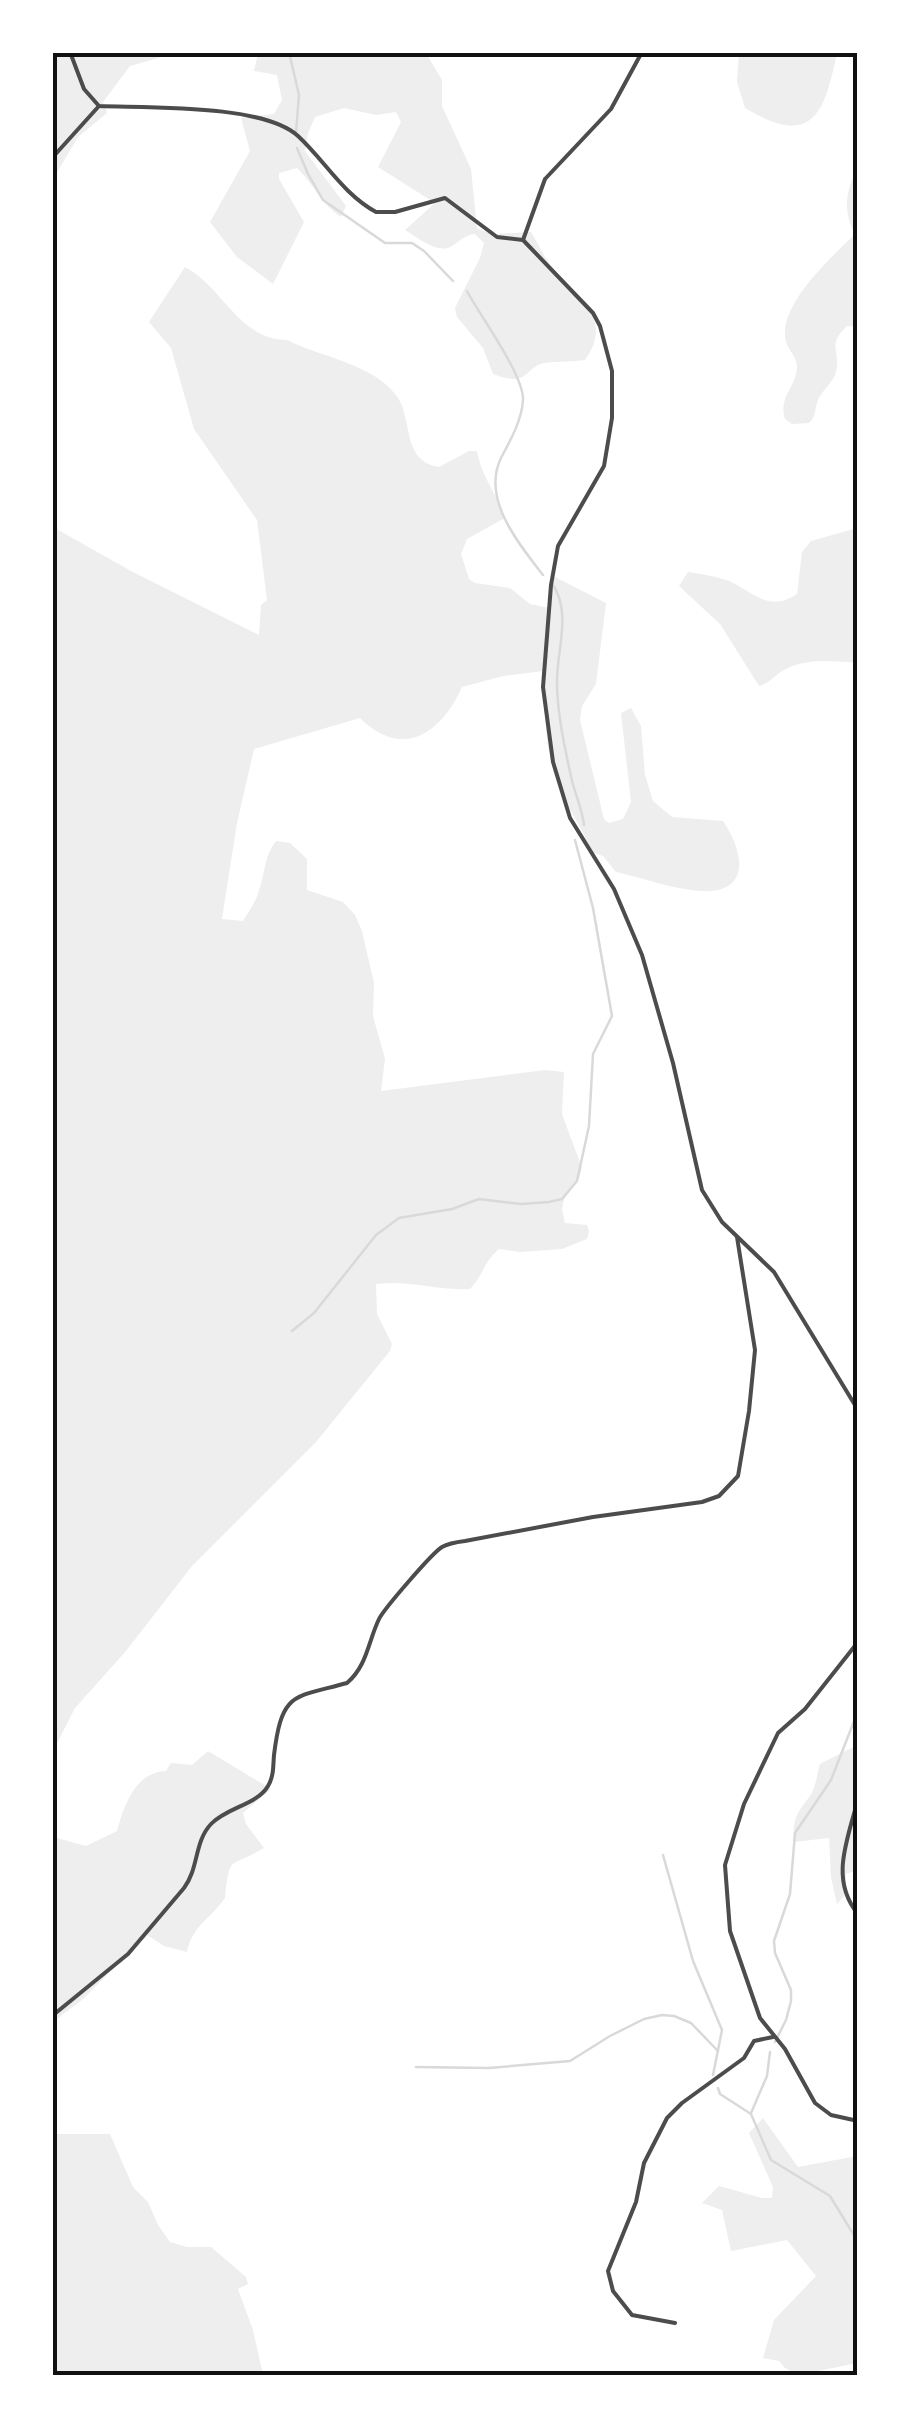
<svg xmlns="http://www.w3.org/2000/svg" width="910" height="2428" font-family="'Varela Round',sans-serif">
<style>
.green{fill:#eee}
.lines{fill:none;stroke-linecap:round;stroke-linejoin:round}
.stream{stroke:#d9d9d9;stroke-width:2.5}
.minor{stroke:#4c4c4c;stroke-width:4}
.neatline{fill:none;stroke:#111;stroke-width:4}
</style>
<rect width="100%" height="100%" fill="#fff"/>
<g class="green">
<polygon points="53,53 176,53 130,66 103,102 107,113 78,137 53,179"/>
<path d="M 258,53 L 426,53 L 442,80 L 442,106 L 471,169 L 477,228 L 492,234 L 531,232 C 539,245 546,261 557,273 C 581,299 613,321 585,360 C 571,362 557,361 544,363 C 523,368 530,388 493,374 L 483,348 L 457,317 L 455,308 L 480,258 L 484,243 L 475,234 C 464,235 462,240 452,246 C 437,255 419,238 405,230 L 435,203 L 378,167 L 401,122 L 396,112 L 376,115 L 344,108 L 315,117 L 308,133 L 305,151 L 346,206 L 341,217 C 320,203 314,184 297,168 L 279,173 L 279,179 L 304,222 L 273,284 L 237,257 L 210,222 L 250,151 L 241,118 L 274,114 L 282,100 L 277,75 L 254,71 Z"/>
<path d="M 739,53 L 837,53 C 824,115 812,148 745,108 L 737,82 Z"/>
<path d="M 857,170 L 857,327 L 847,326 C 826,346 841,350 836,372 C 833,383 822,390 818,400 C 814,410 817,415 809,423 L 792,424 L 785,419 C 778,396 797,387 797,366 C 797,356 786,349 785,337 C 782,301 832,257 855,234 C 843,212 845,192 857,170 Z"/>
<path d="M 185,267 C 222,286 239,340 287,340 C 320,357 376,364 398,398 C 413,422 402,461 439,467 L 469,451 L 477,451 C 481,476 497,494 505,518 L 467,539 L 461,554 L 469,579 L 475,583 L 510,588 L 530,604 L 549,608 L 553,576 L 606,603 L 596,684 L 582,706 L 580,720 L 604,819 L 609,823 L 623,819 L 631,802 L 621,713 L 631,708 L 641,726 L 645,775 L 653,801 L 672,817 L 723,821 C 744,852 752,894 700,891 C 672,889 643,878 616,872 L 603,856 L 591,852 C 584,829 568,810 559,788 C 544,750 545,711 543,671 L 503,676 L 462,687 C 441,734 402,760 360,718 L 254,749 L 237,823 L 222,919 L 243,921 C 249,911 256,902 259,890 C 266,872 263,858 276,841 L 290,843 L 307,859 L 307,890 L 343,902 L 355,915 L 362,931 L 374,983 L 373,1016 L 385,1059 L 381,1091 L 545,1070 L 564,1072 L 562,1114 L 582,1168 L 579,1178 L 564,1199 L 562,1209 L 565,1223 L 587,1225 L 589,1231 L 587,1239 L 562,1249 L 520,1252 L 499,1249 C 484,1261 483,1276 470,1289 C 437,1291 411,1280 376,1284 L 377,1314 L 392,1344 L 390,1351 L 316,1442 L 192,1566 L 126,1651 L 75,1708 L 53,1751 L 53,527 L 131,571 L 259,635 L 261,605 L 267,600 L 257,520 L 194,429 L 171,348 L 149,322 Z"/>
<path d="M 857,528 L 857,663 C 835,661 807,658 786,669 C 775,674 771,683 759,686 L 720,624 L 679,586 L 688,572 C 702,574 715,576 729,581 C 753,592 769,613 797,594 L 802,552 L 811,541 Z"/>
<path d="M 857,1745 L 857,1870 L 846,1874 L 844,1896 L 837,1904 L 831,1877 L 829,1838 L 794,1842 C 792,1819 797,1813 810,1796 C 816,1788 817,1773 820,1764 Z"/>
<path d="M 208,1751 L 271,1789 L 243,1813 L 246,1824 L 264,1848 C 229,1869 230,1853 225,1898 C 211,1918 192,1926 187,1952 L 164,1946 L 147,1935 L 83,1999 L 53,2022 L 53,1837 L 86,1846 L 117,1831 C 124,1806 135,1772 166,1771 L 171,1763 L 192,1765 Z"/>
<polygon points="763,2118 798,2167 857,2156 857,2363 799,2375 785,2368 779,2361 763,2358 774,2320 816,2276 787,2240 731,2251 722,2210 702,2203 719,2186 762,2198 772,2198 773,2187 749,2133"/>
<polygon points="52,2134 110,2134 133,2187 148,2202 158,2225 170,2242 187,2247 211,2247 246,2277 248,2284 238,2289 253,2330 263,2375 53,2375"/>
</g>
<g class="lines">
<g class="stream">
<polyline points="289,52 299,95 296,132"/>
<polyline points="297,148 308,174 323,200 385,243 412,243 424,251 453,281"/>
<path d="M 467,291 C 480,316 524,375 523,400 C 522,420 510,441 501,458 C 481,499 519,544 543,575"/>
<path d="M 552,583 C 572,613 557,648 557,681 C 557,714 565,749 572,781 C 576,796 582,809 584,825"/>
<polyline points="292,1331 314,1313 376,1235 399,1218 452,1209 479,1199 521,1204 549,1202 562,1199 577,1181 589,1126 593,1054 612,1016 593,908 575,840"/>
<polyline points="663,1855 693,1961 722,2030 713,2075"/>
<polyline points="775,2042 786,2020 791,2001 791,1990 775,1953 774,1941 790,1894 795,1833 831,1780 858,1711"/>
<polyline points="416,2067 489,2068 570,2061 610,2036 644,2019 662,2015 674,2016 691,2023 718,2051"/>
<polyline points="718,2088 720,2094 751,2114 771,2160 830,2196 858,2242"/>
<polyline points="751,2113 767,2076 770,2052"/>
</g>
<g class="minor">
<path d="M 70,52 L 84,89 L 99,106 C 148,108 263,104 298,136 C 325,161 343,194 376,212 L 395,212 L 445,198 L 497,237 L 523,240 L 593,313 L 600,326 L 612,371 L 612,418 L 604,466 L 558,546 L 551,585 L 543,687 L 553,762 L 570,818 L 614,889 L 642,955 L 673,1063 L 702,1190 L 722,1222 L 774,1272 L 858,1410"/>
<polyline points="52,158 99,106"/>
<polyline points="523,240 545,179 611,109 642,52"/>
<polyline points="858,1642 805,1709 778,1733 744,1804 725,1865 730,1931 760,2018 785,2049 815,2103 831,2115 858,2121"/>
<path d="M 858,1799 C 848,1839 829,1879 858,1914"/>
<path d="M 52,2016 L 128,1954 L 184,1888 C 199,1868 194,1842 211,1824 C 227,1807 257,1805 268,1786 C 274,1776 273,1766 274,1755 C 282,1691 293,1698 347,1683 C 367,1666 368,1642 379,1619 C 384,1609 432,1553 442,1547 C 449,1543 457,1542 465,1541 L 593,1517 L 702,1502 L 719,1496 L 738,1476 L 749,1411 L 755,1350 L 737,1237"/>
<polyline points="675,2323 632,2315 613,2291 608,2271 636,2202 644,2163 667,2118 682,2103 744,2058 754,2041 773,2037"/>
</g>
</g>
<rect width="910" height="2428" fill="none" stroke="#ffffff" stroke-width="110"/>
<rect x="55" y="55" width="800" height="2318" class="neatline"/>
</svg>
